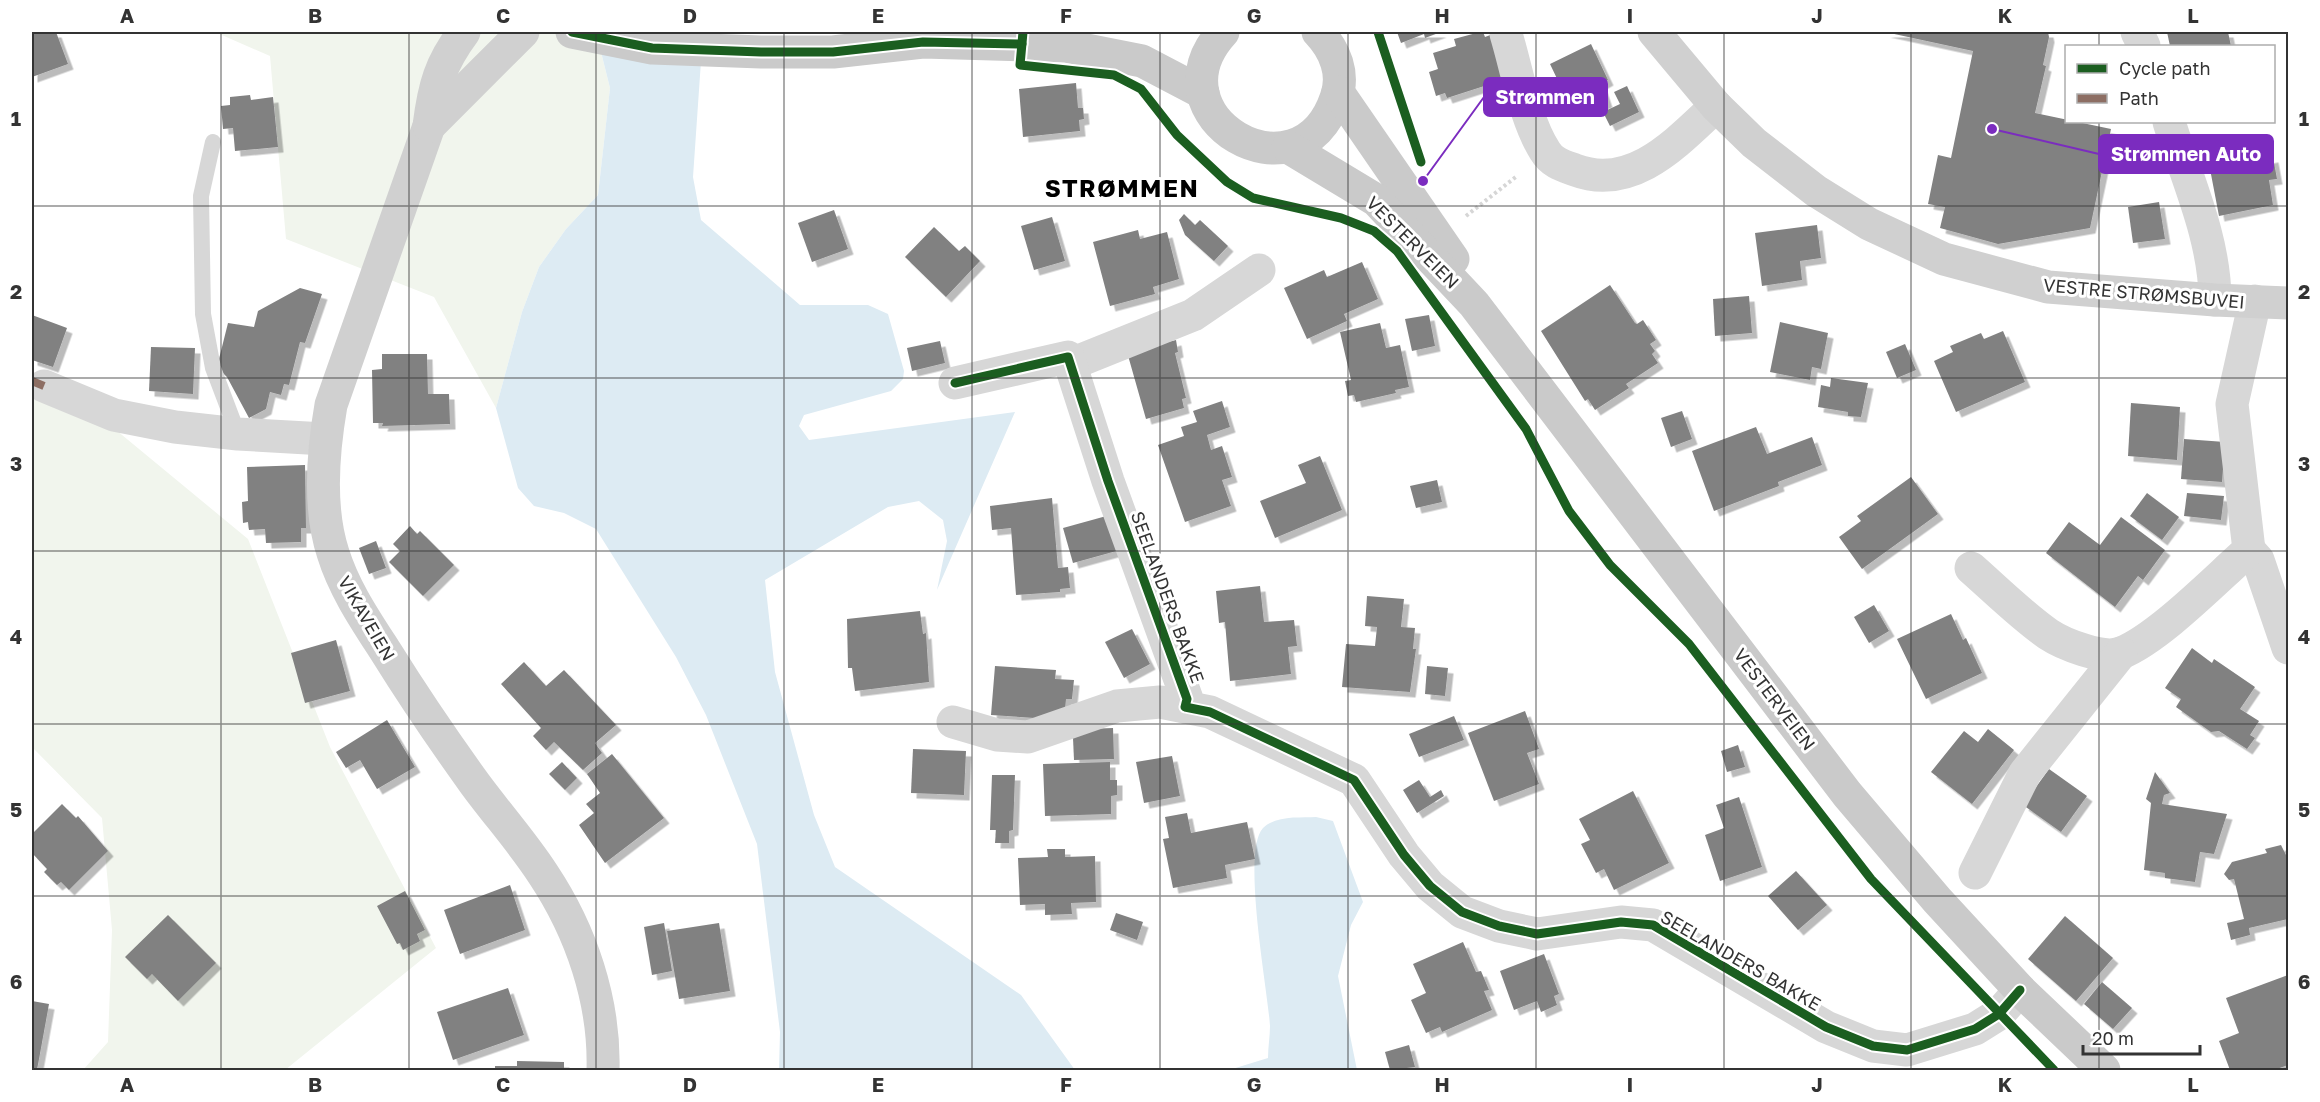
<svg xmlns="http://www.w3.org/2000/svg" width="2320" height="1102" font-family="'Golos Text',sans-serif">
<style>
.green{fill:#f1f5ed}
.water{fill:#ddebf3}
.building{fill:#818181;filter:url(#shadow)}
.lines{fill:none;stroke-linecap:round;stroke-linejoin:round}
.path{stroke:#d6d6d6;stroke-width:4;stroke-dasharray:3 3;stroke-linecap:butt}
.lane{stroke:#d7d7d7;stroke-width:16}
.street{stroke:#d7d7d7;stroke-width:33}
.secondary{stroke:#d0d0d0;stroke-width:33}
.primary{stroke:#cacaca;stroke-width:33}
.quiet{stroke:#8d6e63;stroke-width:8;stroke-dasharray:15 8;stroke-linecap:butt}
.cycleway-casing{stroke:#fff;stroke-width:13}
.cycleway{stroke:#1b5e20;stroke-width:9}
.grid{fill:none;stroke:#333;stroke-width:1.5;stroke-opacity:0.55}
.labels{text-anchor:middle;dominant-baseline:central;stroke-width:6;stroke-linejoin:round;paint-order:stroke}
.street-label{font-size:18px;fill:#333;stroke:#fff}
.district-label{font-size:24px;font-weight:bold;letter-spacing:1.5px;fill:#000;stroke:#fff}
.leader{fill:none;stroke:#7b2cbf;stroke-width:2}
.callout-dot{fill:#7b2cbf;stroke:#fff;stroke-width:2}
.callout{fill:#7b2cbf;stroke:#7b2cbf;stroke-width:2}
.callout-label{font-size:20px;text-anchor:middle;font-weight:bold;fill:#fff}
.neatline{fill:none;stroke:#333;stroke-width:2}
.grid-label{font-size:20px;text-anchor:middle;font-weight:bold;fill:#333}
</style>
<defs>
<filter id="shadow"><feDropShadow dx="5.5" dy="5.5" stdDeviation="0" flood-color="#0004"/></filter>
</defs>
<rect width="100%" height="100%" fill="#fff"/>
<g class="green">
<polygon points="215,32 596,32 610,88 598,195 566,229 539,267 522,312 496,408 434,297 286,239 270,56"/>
<polygon points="32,379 116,430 248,539 330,747 436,948 285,1070 83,1070 108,1042 112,930 102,818 32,747"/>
</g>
<g class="water">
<polygon points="596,32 703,32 693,177 701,220 800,305 868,305 888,314 904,371 903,379 891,391 804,415 799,426 809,440 1015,412 937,590 947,541 943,520 919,501 888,507 765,580 775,672 814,815 835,867 1021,995 1075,1070 779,1070 780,1032 757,844 706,715 676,657 596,529 564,513 534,506 518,488 496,408 522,312 539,267 566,229 598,195 610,88"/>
<path d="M 1316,817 L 1333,821 L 1363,902 L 1351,925 L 1338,976 L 1357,1070 L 1229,1070 L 1268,1058 C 1268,1047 1270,1036 1270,1026 C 1268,991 1241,851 1263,828 C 1276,815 1300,818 1316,817 Z"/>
</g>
<g class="building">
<polygon points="32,32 56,32 68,64 32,77"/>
<polygon points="1397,32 1441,32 1425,38 1424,34 1401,43"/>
<polygon points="1480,32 1483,32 1485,37 1493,34 1506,79 1447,98 1445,93 1436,96 1429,72 1438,69 1433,53 1456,46 1454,39"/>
<polygon points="1885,32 2048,32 2049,37 2043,65 2046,66 2035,113 2111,129 2090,228 1998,244 1940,228 1945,207 1928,204 1938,155 1951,158 1973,51"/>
<polygon points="2167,32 2228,32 2231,46 2170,46"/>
<polygon points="1591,44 1608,80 1601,84 1607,102 1598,106 1595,100 1572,110 1550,64"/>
<polygon points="1076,83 1078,108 1083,108 1084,119 1079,120 1080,131 1023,137 1019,89"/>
<polygon points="1627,86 1639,112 1610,126 1603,112 1620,104 1614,92"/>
<polygon points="250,95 251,100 273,97 278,147 235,151 233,128 223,129 221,106 230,105 230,97"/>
<polygon points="2273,157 2277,179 2269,180 2273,205 2219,216 2210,169"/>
<polygon points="2159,202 2165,239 2133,243 2128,207"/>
<polygon points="834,210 848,249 812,262 798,223"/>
<polygon points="1184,214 1195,225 1200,220 1228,246 1214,261 1185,235 1179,220"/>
<polygon points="1052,217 1065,261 1034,270 1021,226"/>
<polygon points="1817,225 1821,258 1800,261 1802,280 1762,286 1755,233"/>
<polygon points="934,227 959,251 965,246 980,261 946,297 905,257"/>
<polygon points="1138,230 1140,239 1167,232 1179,279 1153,287 1155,294 1110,306 1093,242"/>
<polygon points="1362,262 1378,299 1344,314 1347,321 1307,339 1284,288 1324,270 1327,277"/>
<polygon points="1610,285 1635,323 1637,324 1643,320 1656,340 1650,344 1655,351 1652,354 1658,363 1626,384 1629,388 1595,410 1588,399 1585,401 1541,331"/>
<polygon points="300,288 322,294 305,343 300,342 289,385 284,384 281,395 270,392 266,409 249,418 227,377 217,367 228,323 254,327 258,311"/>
<polygon points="1749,296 1752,333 1715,336 1713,299"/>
<polygon points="32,315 67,328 53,367 32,360"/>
<polygon points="1429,315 1435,346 1412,351 1405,319"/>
<polygon points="1780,322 1828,333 1821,369 1812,367 1810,380 1770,372"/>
<polygon points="1380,323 1386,348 1400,345 1409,387 1395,390 1396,393 1356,402 1354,395 1348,396 1345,381 1351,380 1340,332"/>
<polygon points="2003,331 2025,382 1956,412 1934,361 1953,352 1950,346 1981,333 1984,339"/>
<polygon points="1176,340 1178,352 1175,353 1186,398 1182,399 1184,408 1146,419 1127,352"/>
<polygon points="940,341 945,363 912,371 907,348"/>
<polygon points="1905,344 1916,370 1897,378 1886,352"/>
<polygon points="151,347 195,348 193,394 149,391"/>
<polygon points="382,354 427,354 428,394 449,394 450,424 382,426 383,423 373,423 372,370 382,369"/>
<polygon points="1831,378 1868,383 1861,417 1848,416 1848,412 1818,407 1821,385 1830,387"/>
<polygon points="1222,401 1230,427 1207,435 1211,450 1222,446 1232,477 1222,480 1231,506 1185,522 1158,445 1184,436 1181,427 1197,422 1193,411"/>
<polygon points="2131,403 2180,407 2177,460 2128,456"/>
<polygon points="1682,411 1692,439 1671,447 1661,418"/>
<polygon points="1756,427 1767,454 1812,437 1822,465 1778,482 1779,486 1714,511 1692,451"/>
<polygon points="2184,439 2225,442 2222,482 2181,479"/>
<polygon points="1320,456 1342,510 1275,538 1260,501 1306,483 1298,465"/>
<polygon points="305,465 306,528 301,528 301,542 266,543 265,529 249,530 248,522 243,523 242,502 248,501 247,467"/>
<polygon points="1911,477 1938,514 1862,569 1839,537 1861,521 1857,516"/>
<polygon points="1437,480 1442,502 1416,508 1410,486"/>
<polygon points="2147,493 2179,517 2162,540 2130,516"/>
<polygon points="2187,493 2224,496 2221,520 2184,516"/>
<polygon points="1052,498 1058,568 1068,567 1070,588 1060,589 1060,592 1016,595 1011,528 992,530 990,506"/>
<polygon points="1110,515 1120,550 1073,563 1063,528"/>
<polygon points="2121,517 2165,550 2143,580 2138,576 2115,607 2046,553 2069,522 2100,545"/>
<polygon points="410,526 417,534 420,531 454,565 423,596 389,562 400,551 393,544"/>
<polygon points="376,541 386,568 369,574 359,548"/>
<polygon points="1260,586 1264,622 1294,620 1297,646 1288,647 1291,674 1230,681 1225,622 1219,623 1216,591"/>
<polygon points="1367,596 1404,599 1401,627 1415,628 1413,649 1416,649 1410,692 1342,687 1346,644 1375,646 1377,627 1365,626"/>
<polygon points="1874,605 1889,631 1869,643 1854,617"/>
<polygon points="920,611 923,634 926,633 929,682 855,691 852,668 848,668 847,619"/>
<polygon points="1951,614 1963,640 1966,638 1982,673 1926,699 1897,639"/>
<polygon points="1132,629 1150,664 1124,678 1105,642"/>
<polygon points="336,640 350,691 305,703 291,653"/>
<polygon points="2192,648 2212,663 2214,659 2255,687 2240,709 2259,721 2250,735 2255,738 2247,749 2219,731 2211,732 2176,707 2181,699 2165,688"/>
<polygon points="524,662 546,686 564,670 616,725 595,743 602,753 583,770 554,742 546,750 533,736 541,728 501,684"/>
<polygon points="995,666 1056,670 1055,679 1074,680 1072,699 1066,699 1064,720 991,715"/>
<polygon points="1427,666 1448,668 1445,696 1425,694"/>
<polygon points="1525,711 1539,749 1527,753 1539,784 1494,801 1468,733"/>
<polygon points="1454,716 1464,740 1419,757 1409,734"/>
<polygon points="387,720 415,767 377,789 360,760 346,768 336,752"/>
<polygon points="1113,728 1114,759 1074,760 1073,738 1086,729"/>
<polygon points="1988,729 2014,750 1972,804 1931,772 1964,731 1978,742"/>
<polygon points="1738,745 1745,767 1727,772 1721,751"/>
<polygon points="913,749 966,751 964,795 911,793"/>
<polygon points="612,754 664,818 605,863 579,825 594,813 586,804 600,793 587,774"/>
<polygon points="1172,756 1180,796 1144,803 1136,762"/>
<polygon points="562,762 577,778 565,790 549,774"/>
<polygon points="1110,762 1110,780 1117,780 1117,795 1111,796 1111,814 1045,816 1043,764"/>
<polygon points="2049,769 2087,796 2061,832 2023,805"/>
<polygon points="2155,772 2170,793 2164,795 2162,804 2227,814 2214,854 2200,852 2195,882 2165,878 2165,873 2144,870 2151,803 2146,799"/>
<polygon points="992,775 1015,775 1013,830 1009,831 1009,843 995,843 996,830 990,830"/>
<polygon points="1419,780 1430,797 1441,790 1444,796 1417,813 1403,790"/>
<polygon points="1633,791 1669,863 1614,890 1604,869 1596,873 1581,844 1590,840 1579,819"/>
<polygon points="1739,797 1762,867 1720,881 1705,835 1724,828 1716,805"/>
<polygon points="62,804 76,818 78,816 108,851 69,890 61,882 57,885 44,872 47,869 32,853 32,834"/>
<polygon points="1187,813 1191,833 1247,822 1255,859 1225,865 1227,878 1173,888 1163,839 1169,838 1165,817"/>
<polygon points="2281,845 2286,855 2288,854 2288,919 2249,928 2250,935 2231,940 2227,923 2244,919 2234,879 2229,880 2224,874 2232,862 2267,853 2265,849"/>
<polygon points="1047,849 1065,849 1065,857 1095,856 1096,902 1071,903 1072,914 1045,915 1045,904 1020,905 1018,858 1048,857"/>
<polygon points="1796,871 1827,905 1798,930 1768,896"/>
<polygon points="510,885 525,930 460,954 444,910"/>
<polygon points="405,891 425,930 417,934 420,941 403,950 400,943 397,944 377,906"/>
<polygon points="1116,913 1143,922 1137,940 1110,930"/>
<polygon points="168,915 216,963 178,1001 152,974 147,979 125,957"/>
<polygon points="2065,916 2113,958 2076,1001 2028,959"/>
<polygon points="664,923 672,971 652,975 644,927"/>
<polygon points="719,923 730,991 679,999 667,931"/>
<polygon points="1463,942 1476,972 1481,971 1489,990 1484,991 1492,1010 1442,1032 1440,1027 1426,1033 1411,1000 1426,993 1413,964"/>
<polygon points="1544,954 1559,994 1554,996 1557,1005 1541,1012 1537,1001 1514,1010 1500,971"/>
<polygon points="2288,975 2288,1065 2274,1070 2230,1070 2219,1041 2239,1033 2226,998"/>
<polygon points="2102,982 2132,1008 2113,1029 2084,1004"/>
<polygon points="508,988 524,1035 453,1060 437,1012"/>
<polygon points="32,1001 49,1004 37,1070 32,1070"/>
<polygon points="1409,1045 1415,1067 1390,1070 1385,1052"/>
<polygon points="517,1061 564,1062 564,1070 495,1070 495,1066 517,1066"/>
</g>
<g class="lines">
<polyline class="path" points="1466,216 1517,176"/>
<polyline class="lane" points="213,142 201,196 203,314 213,368 238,434"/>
<g class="street">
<polyline points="2137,32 2144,46"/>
<path d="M 1506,34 C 1517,70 1525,120 1545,151 C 1552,163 1564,166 1575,170 C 1633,192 1678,141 1716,106"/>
<path d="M 2169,122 C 2187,179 2215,239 2215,300"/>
<polyline points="1071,364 1193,315 1259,270"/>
<polyline points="955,383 1068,357 1108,481 1187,699 1185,707 1210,712 1354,780 1404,855 1430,886 1462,912 1499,926 1537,934 1621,922 1653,925 1826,1027 1873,1046 1907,1050 1975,1029 1999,1014 2020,990"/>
<polyline points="44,386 114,415 175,427 238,434 325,439"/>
<polyline points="2249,550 2258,560 2288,648"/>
<path d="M 1971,568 C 1996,590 2021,615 2048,634 C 2063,644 2103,660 2121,653 C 2159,638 2217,578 2249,550 L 2232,404 L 2255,301"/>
<polyline points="953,722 997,735 1028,737 1117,706 1160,702 1185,707"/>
<polyline points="1975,873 2025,773 2121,653"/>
</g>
<g class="secondary">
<path d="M 464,32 C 440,64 434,86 429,126 L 331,405 C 323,451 318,507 333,553 C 344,589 366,621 386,652 C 414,697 444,741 475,784 C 497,814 523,843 543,874 C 581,931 605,1001 603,1070"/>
<polyline points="1654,32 1716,106 1754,143 1816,191 1869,224 1944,259 2048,287 2215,300 2288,303"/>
<polyline points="429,126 523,32"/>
</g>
<g class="primary">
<polyline points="572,32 652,48 761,52 833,52 923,42 1066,46 1142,61 1203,93"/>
<path d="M 1223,32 C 1146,116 1299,207 1336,98 C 1345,74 1335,50 1318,32"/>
<polyline points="1338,92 1453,259"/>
<polyline points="1288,147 1376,200 1474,304 1847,794 1937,900 2020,990 2104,1070"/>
</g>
<polyline class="quiet" points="32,381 44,386"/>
<defs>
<g id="cycleway">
<polyline points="572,32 652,48 761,52 833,52 923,42 1022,44"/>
<polyline points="1023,32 1020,65 1114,75 1141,89 1177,135 1227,182 1253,198 1341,218 1374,231 1397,251 1526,429 1569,511 1610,565 1689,644 1871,879 2054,1070"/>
<polyline points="1378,32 1421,162"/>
<polyline points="955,383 1068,357 1108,481 1187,699 1185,707 1210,712 1354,780 1404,855 1430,886 1462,912 1499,926 1537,934 1621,922 1653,925 1826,1027 1873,1046 1907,1050 1975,1029 1999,1014 2020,990"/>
</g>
</defs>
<use href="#cycleway" class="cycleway-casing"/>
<use href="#cycleway" class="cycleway"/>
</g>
<path class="grid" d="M 221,32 L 221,1070M 409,32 L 409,1070M 596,32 L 596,1070M 784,32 L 784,1070M 972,32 L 972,1070M 1160,32 L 1160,1070M 1348,32 L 1348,1070M 1536,32 L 1536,1070M 1724,32 L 1724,1070M 1911,32 L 1911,1070M 2099,32 L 2099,46M 2099,122 L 2099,1070M 32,206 L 2288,206M 32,378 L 2288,378M 32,551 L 2288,551M 32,724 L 2288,724M 32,896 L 2288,896"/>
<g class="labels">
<g class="street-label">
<text transform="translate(1413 242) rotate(45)">VESTERVEIEN</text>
<text transform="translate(2144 293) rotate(5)">VESTRE STRØMSBUVEI</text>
<text transform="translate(1168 597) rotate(70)">SEELANDERS BAKKE</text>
<text transform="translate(367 618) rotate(60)">VIKAVEIEN</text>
<text transform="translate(1775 699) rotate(53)">VESTERVEIEN</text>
<text transform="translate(1741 960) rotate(30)">SEELANDERS BAKKE</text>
</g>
<g class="district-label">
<text x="1122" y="187">STRØMMEN</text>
</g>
</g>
<path class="leader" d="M1423 181L1484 97M1992 129L2099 154"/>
<g class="callout-dot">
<circle cx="1423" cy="181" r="6"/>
<circle cx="1992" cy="129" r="6"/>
</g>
<g class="callout">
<rect x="1484" y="78" width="123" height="38" rx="6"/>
<rect x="2099" y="135" width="174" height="38" rx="6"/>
</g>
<g class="callout-label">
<text x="1545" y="104">Strømmen</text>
<text x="2186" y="161">Strømmen Auto</text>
</g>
<rect width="2320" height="1102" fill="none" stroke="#ffffff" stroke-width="66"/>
<rect x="2065" y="45" width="210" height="78" fill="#ffffff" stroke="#adadad" stroke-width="1.5"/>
<rect x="2077" y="64" width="30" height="9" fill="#1b5e20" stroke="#adadad" stroke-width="1.5"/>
<text x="2119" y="75" font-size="18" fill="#333333">Cycle path</text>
<rect x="2077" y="94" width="30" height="9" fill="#8d6e63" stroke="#adadad" stroke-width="1.5"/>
<text x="2119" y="105" font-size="18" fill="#333333">Path</text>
<path d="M2083 1045v9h117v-9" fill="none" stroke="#333333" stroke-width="3"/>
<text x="2092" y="1045" font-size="18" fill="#333333" stroke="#ffffff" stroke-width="4.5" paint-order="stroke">20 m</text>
<rect x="33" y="33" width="2254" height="1036" class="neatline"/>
<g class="grid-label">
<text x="127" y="23">A</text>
<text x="315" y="23">B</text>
<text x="503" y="23">C</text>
<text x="690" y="23">D</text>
<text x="878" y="23">E</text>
<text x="1066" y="23">F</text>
<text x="1254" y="23">G</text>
<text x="1442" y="23">H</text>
<text x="1630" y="23">I</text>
<text x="1817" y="23">J</text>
<text x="2005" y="23">K</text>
<text x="2193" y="23">L</text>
<text x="16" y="126">1</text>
<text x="2304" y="126">1</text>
<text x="16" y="299">2</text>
<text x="2304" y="299">2</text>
<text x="16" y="471">3</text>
<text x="2304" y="471">3</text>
<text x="16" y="644">4</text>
<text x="2304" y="644">4</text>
<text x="16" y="817">5</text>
<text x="2304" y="817">5</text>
<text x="16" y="989">6</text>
<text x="2304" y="989">6</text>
<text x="127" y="1092">A</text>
<text x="315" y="1092">B</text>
<text x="503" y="1092">C</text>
<text x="690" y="1092">D</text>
<text x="878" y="1092">E</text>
<text x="1066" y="1092">F</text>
<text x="1254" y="1092">G</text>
<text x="1442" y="1092">H</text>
<text x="1630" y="1092">I</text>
<text x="1817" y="1092">J</text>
<text x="2005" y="1092">K</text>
<text x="2193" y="1092">L</text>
</g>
</svg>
